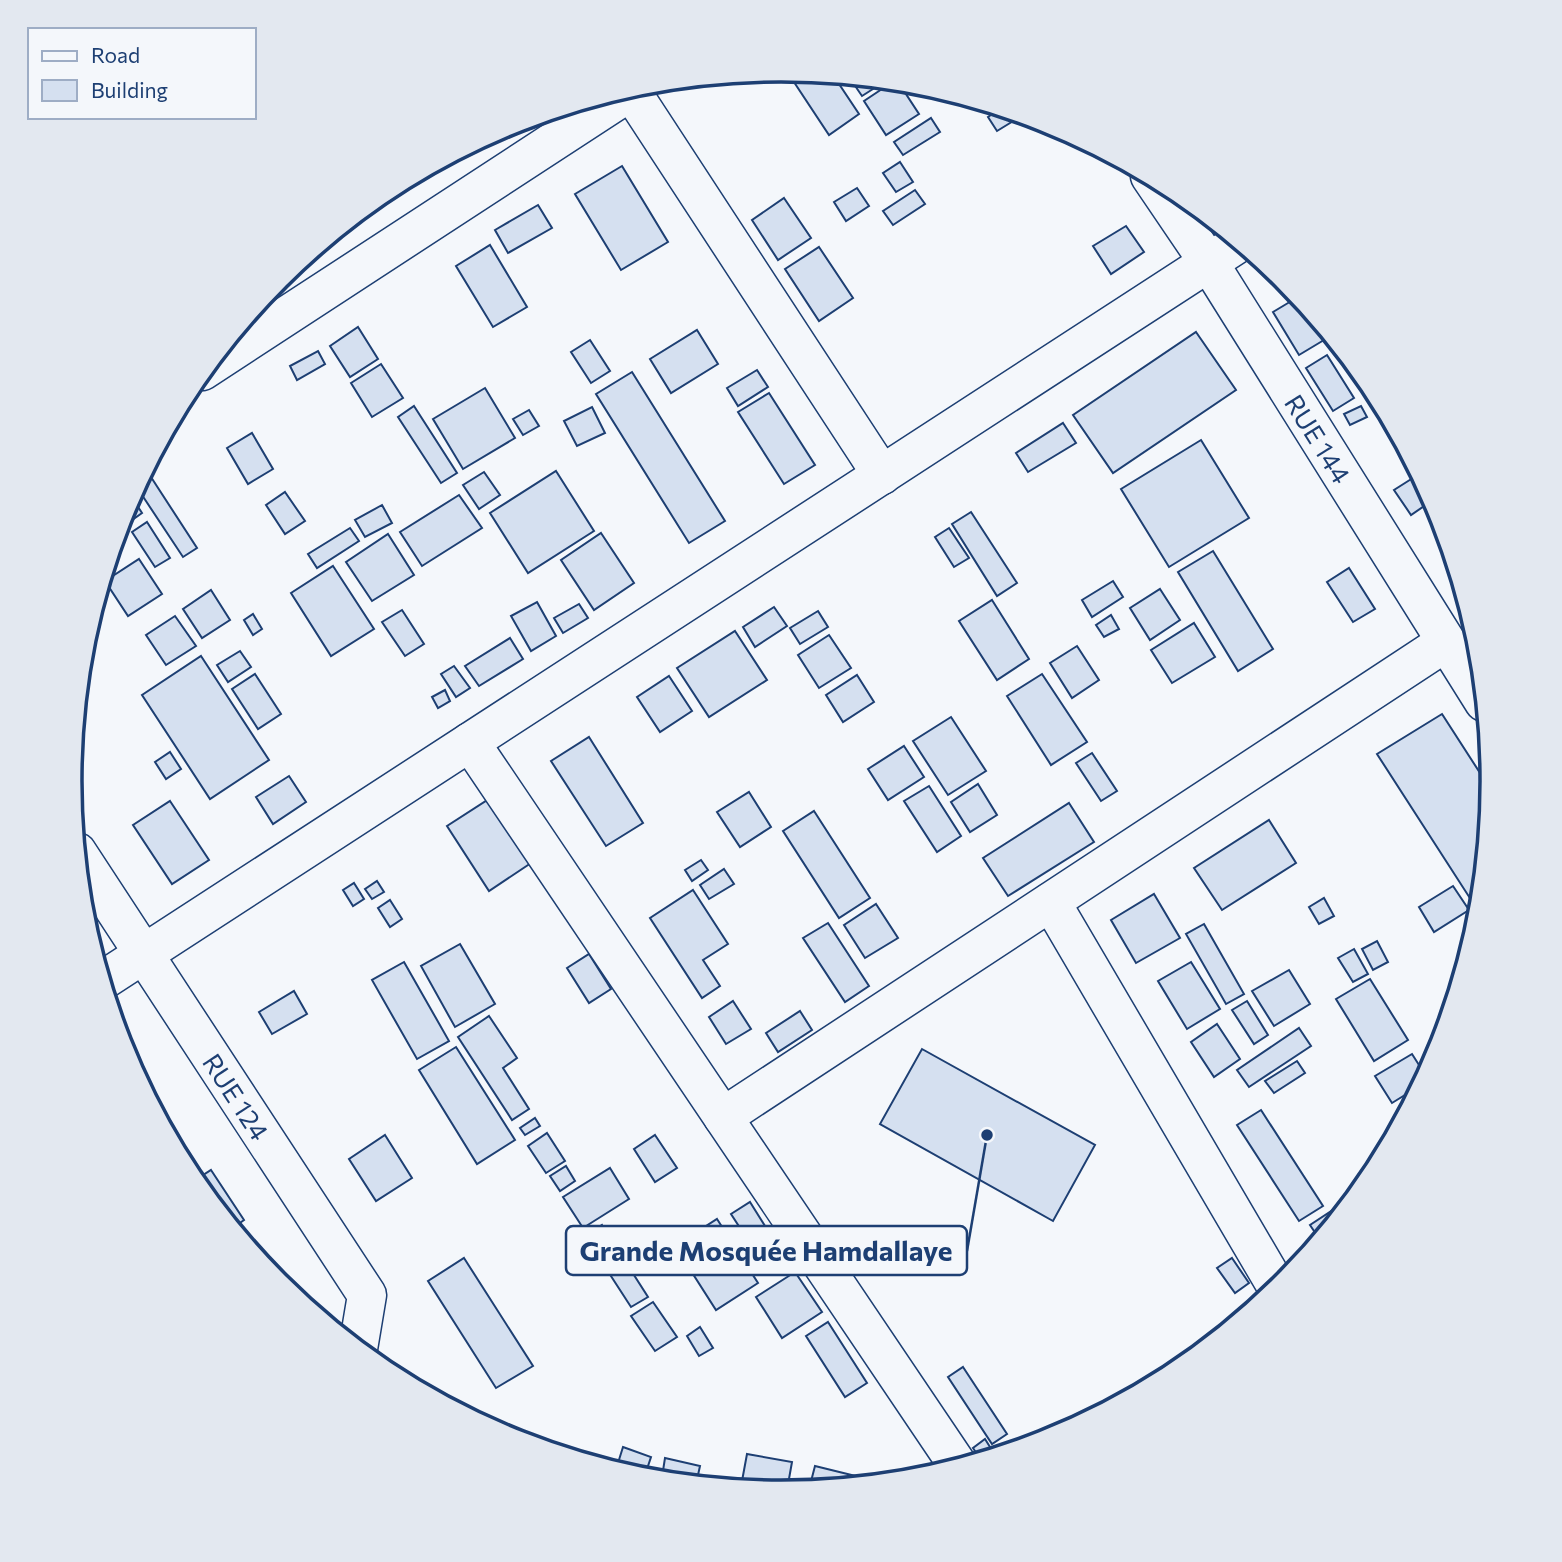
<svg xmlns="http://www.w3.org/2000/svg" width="1562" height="1562" font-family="Commissioner,sans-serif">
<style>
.building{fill:#d5e0f0;stroke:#1d3f73;stroke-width:2}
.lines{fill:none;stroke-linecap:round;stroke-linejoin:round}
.minor-casing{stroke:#1d3f73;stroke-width:41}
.minor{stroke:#f4f7fb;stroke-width:38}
.labels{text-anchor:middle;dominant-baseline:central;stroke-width:5;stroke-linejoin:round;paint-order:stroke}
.street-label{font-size:26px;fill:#1d3f73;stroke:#f4f7fb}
.rim{fill:none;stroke:#1d3f73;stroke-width:3.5}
.leader{fill:none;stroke:#1d3f73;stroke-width:2.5}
.callout-dot{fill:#1d3f73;stroke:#f4f7fb;stroke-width:2.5}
.callout{fill:#f4f7fb;stroke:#1d3f73;stroke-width:2.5}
.callout-label{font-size:28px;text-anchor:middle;font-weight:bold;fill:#1d3f73}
</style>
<rect width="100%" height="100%" fill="#f4f7fb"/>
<g class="building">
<polygon points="786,70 833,75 859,114 829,135"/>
<polygon points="849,77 887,80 862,96"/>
<polygon points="894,81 898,82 919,114 886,135 864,101"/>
<polygon points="1001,108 1023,115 997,131 988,117"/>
<polygon points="931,118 940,132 903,155 894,142"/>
<polygon points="900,162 913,182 896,192 883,173"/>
<polygon points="622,166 668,242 621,270 575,194"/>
<polygon points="857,188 869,206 846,221 834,202"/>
<polygon points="915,190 925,204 893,225 883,211"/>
<polygon points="784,198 811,238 778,260 752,220"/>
<polygon points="538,205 552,228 508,253 495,230"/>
<polygon points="1126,226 1144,252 1111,274 1093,246"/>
<polygon points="490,245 527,307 493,327 456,266"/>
<polygon points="819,247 853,298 819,321 785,269"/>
<polygon points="1298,297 1324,340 1299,355 1273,312"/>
<polygon points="358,327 378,359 350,377 330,346"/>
<polygon points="697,330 718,364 671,393 650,359"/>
<polygon points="1196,332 1236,390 1113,473 1073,415"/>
<polygon points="590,340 610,371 591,383 571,352"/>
<polygon points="318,351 325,364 297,380 290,366"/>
<polygon points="1327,355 1354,398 1333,411 1306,368"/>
<polygon points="381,364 403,398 372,417 351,383"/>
<polygon points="757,370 768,387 738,406 727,388"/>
<polygon points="632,372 725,521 689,543 596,394"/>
<polygon points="485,388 515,438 463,469 433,419"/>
<polygon points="769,393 815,465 784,484 738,412"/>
<polygon points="1377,395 1391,422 1386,425 1371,399"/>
<polygon points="414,406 457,473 441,483 398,417"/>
<polygon points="1361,406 1367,417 1350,425 1344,414"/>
<polygon points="592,407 605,433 577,446 564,421"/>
<polygon points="529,410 539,426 523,435 513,419"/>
<polygon points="1063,423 1076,443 1028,472 1016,453"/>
<polygon points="252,433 273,469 248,484 227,448"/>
<polygon points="1201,440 1249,518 1169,567 1121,489"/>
<polygon points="556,471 594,531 528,573 490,513"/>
<polygon points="484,472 500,495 479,509 463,485"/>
<polygon points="149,474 197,548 183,557 136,486"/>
<polygon points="1416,476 1433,500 1411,515 1394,490"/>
<polygon points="285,492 305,521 285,534 266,505"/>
<polygon points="459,495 482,528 422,566 400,532"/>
<polygon points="131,496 142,513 125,525 121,519"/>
<polygon points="382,505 392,523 365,537 355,520"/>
<polygon points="971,512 1017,583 997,596 952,524"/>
<polygon points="147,522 170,558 155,567 132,532"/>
<polygon points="350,528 359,541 317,568 308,554"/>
<polygon points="949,528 969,558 954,567 935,537"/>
<polygon points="601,533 634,583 594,610 561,560"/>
<polygon points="388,534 414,575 372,601 346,562"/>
<polygon points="1213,551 1273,649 1238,671 1178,572"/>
<polygon points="139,559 162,594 128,616 105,581"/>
<polygon points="333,566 374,629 331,656 291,593"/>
<polygon points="1349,568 1375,609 1353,622 1327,582"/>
<polygon points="1113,581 1123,597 1092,617 1082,600"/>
<polygon points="1160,589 1180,620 1150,640 1130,608"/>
<polygon points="211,590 230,620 202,638 183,609"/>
<polygon points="992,600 1029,659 997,680 959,621"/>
<polygon points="537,602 556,636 531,651 511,616"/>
<polygon points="579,604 588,618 563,633 554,618"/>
<polygon points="774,607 787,626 755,647 743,627"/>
<polygon points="402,610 424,644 405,656 382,622"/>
<polygon points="818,611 828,627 800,644 790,628"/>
<polygon points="253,614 262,629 253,635 244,620"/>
<polygon points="1111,615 1119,629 1104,637 1096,625"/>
<polygon points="175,616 196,646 166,665 146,635"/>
<polygon points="1194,623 1215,657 1172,683 1151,650"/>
<polygon points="735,631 767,680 709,717 677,668"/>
<polygon points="829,635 851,668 819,688 798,655"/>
<polygon points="510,638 523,659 479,686 465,666"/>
<polygon points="1077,646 1099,680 1072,698 1050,663"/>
<polygon points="240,651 251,667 228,682 217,665"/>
<polygon points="201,656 269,760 210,799 142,695"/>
<polygon points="454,666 470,688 456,697 441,674"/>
<polygon points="255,674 281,714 258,729 232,689"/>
<polygon points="1042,674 1087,742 1051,765 1007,696"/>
<polygon points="857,675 874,702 843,722 826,695"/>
<polygon points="669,676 692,711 660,732 637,697"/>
<polygon points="445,690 450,701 438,708 432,697"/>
<polygon points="1442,714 1491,790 1480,903 1475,906 1377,754"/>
<polygon points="951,717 986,771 948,795 913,741"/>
<polygon points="589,737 643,823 606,846 551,761"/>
<polygon points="904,746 924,777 888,800 868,769"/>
<polygon points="170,752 181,769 166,779 155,762"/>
<polygon points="1092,753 1117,791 1101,801 1076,763"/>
<polygon points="289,776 306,802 273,824 256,797"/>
<polygon points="978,784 997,815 970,832 951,802"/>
<polygon points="929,786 961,836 937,852 904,801"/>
<polygon points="749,792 771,827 740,847 717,812"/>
<polygon points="489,799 531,863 489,891 447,826"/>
<polygon points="170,801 209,860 172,884 133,825"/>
<polygon points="1069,803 1094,842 1008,896 983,858"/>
<polygon points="814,811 870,898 839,918 783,831"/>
<polygon points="1269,820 1296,863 1222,910 1194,868"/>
<polygon points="701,860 708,870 692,881 685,870"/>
<polygon points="724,869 734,884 709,899 700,885"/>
<polygon points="377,881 384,892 372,899 365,889"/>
<polygon points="354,883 364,899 353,906 343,890"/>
<polygon points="1453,886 1469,910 1434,932 1419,907"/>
<polygon points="693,890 728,944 703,960 720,986 702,998 650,918"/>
<polygon points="1154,894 1180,938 1136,963 1111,920"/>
<polygon points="1324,898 1334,916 1319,924 1309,907"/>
<polygon points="390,900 402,919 390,927 378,908"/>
<polygon points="876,904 898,938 865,958 844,925"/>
<polygon points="828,923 869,986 845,1002 803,938"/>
<polygon points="1204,924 1244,994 1226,1004 1186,934"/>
<polygon points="1377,941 1388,962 1373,970 1362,949"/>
<polygon points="460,944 495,1004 455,1027 421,966"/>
<polygon points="1354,949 1368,974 1353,982 1338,958"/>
<polygon points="589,954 611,989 589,1003 567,968"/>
<polygon points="404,962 449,1041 417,1059 372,980"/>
<polygon points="1191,962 1220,1009 1187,1029 1158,981"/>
<polygon points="1289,970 1310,1004 1274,1026 1252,991"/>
<polygon points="1370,979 1408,1040 1374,1061 1336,999"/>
<polygon points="294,991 307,1014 272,1034 259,1012"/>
<polygon points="733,1001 751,1029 726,1044 709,1017"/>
<polygon points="1247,1001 1268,1035 1254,1044 1232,1010"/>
<polygon points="800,1011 812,1030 778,1052 766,1033"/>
<polygon points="489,1016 517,1058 503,1068 529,1109 512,1120 458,1037"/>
<polygon points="1217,1024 1240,1059 1214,1077 1191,1042"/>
<polygon points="1299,1028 1311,1046 1249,1087 1237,1070"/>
<polygon points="456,1047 515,1140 477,1164 419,1070"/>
<polygon points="922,1049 1095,1145 1053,1221 880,1124"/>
<polygon points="1412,1054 1426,1076 1421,1085 1392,1103 1375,1076"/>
<polygon points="1297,1061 1305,1073 1274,1093 1265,1081"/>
<polygon points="1261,1110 1323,1206 1299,1221 1237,1125"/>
<polygon points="535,1118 540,1126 525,1135 520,1128"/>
<polygon points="547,1133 565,1161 546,1173 528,1146"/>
<polygon points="385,1135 412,1178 376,1201 349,1159"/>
<polygon points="655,1135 677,1168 655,1182 634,1149"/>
<polygon points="566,1166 575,1181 560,1191 550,1176"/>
<polygon points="610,1168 629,1199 583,1228 563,1197"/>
<polygon points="211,1170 244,1220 233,1228 194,1181"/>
<polygon points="1374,1173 1372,1176 1357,1195 1351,1188"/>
<polygon points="750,1202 775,1242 757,1254 731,1214"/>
<polygon points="1342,1204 1345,1209 1318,1237 1310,1225"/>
<polygon points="717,1219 758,1283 716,1310 675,1246"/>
<polygon points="602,1225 648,1297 631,1307 585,1236"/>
<polygon points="464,1258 533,1366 496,1388 428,1281"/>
<polygon points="1232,1258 1249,1283 1235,1293 1217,1268"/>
<polygon points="795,1272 822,1312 782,1338 756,1297"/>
<polygon points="653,1302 677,1337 655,1351 631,1316"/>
<polygon points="828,1322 867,1383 845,1397 806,1336"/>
<polygon points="700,1327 713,1348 699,1356 687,1336"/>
<polygon points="963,1367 1007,1434 992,1444 948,1377"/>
<polygon points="985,1439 995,1455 981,1460 973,1448"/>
<polygon points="623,1447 651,1457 646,1472 618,1463"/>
<polygon points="747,1454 792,1462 787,1490 742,1481"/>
<polygon points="665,1458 700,1466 696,1484 662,1477"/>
<polygon points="815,1466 880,1482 809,1489"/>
</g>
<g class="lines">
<defs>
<g id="minor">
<polyline points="629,88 882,475"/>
<path id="s1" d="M 1150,176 L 1209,263 L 1484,702"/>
<polyline points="202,371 631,91"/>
<polyline points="470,742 959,1467"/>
<path id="s2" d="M 77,852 L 367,1295 L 358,1349"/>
<polyline points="1051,902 1278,1289"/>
<polyline points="102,981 1240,242"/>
<polyline points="723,1117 1446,642"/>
</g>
</defs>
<use href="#minor" class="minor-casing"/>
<use href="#minor" class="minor"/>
</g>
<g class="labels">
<g class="street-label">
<text stroke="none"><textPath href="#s1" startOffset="312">RUE 144</textPath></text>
<text stroke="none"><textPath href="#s2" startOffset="292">RUE 124</textPath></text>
</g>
</g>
<path d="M0 0H1562V1562H0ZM82 781a699 699 0 1 1 1398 0a699 699 0 1 1-1398 0Z" fill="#e3e8f0" fill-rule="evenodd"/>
<path class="rim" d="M82 781a699 699 0 1 1 1398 0a699 699 0 1 1-1398 0Z"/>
<path class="leader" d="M987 1135L967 1251"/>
<circle class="callout-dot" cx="987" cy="1135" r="7"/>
<rect class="callout" x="566" y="1226" width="401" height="49" rx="7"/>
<g class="callout-label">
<text x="766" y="1261">Grande Mosquée Hamdallaye</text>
</g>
<rect x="28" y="28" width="228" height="91" fill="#f4f7fb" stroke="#9eadc5" stroke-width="2"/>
<rect x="42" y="51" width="35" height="10" fill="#f4f7fb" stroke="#9eadc5" stroke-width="2"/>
<text x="91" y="63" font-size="21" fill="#1d3f73">Road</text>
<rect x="42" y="80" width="35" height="21" fill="#d5e0f0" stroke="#9eadc5" stroke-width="2"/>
<text x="91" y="98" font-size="21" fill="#1d3f73">Building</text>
</svg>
